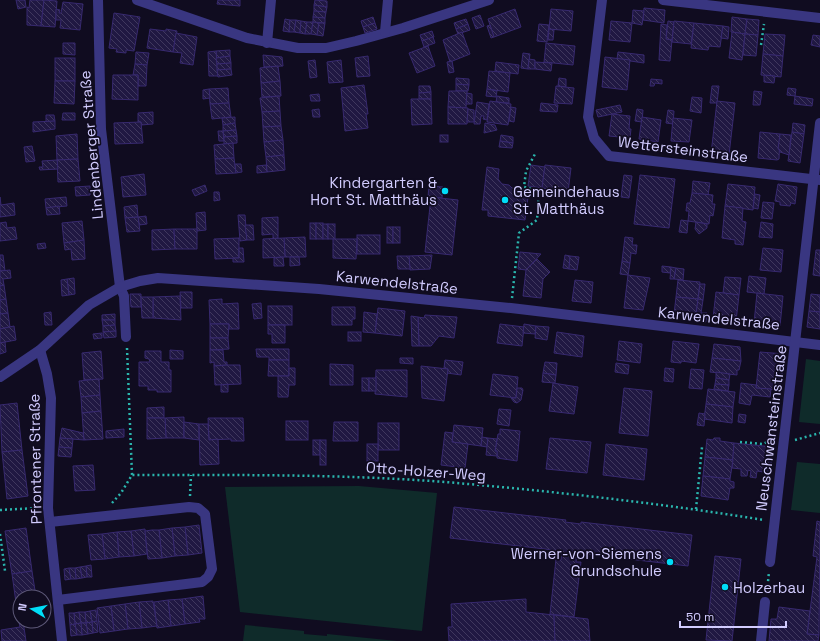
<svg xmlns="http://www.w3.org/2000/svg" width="820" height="641" font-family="'Space Grotesk',sans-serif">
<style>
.park{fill:#0f2b2a}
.building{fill:url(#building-back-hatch);stroke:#37296f}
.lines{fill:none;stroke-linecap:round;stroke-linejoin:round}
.path{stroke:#2ab5ad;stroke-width:2.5;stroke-dasharray:2 3;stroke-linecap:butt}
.minor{stroke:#393681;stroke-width:10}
.poi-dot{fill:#00ddf7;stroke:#100c20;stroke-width:1.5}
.labels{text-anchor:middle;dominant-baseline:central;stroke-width:3.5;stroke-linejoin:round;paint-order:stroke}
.street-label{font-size:15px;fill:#d2ccff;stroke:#100c20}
.poi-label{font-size:15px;fill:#d2ccff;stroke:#100c20;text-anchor:end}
</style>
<defs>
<pattern id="building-back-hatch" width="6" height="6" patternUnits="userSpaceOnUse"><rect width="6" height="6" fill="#201842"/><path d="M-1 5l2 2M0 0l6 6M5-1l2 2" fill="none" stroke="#40385e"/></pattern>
</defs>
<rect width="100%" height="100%" fill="#100c20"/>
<g class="park">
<polygon points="806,359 820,361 820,424 799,422"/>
<polygon points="797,462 820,464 820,513 791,510"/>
<polygon points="359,486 437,493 422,631 240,612 225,487"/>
<polygon points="245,625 304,631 304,634 327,636 327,634 397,641 243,641"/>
</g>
<g class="building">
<polygon points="16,0 25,0 26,7 18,9"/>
<polygon points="30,0 44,0 41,26 27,25 27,7 29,8"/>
<polygon points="44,0 57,1 55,27 41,26"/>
<polygon points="218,0 240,0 240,6 217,4"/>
<polygon points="315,0 327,1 327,7 314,5"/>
<polygon points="63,2 83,4 80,30 60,28 61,20 56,20 56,9 60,10 59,13 61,13"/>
<polygon points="314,5 327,7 326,12 314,11"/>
<polygon points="644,8 665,10 664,23 643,20"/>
<polygon points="515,9 521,27 494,37 488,19"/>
<polygon points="551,9 573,11 571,31 549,29"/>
<polygon points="633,10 644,11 642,25 632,23"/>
<polygon points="314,11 326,12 325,18 313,17"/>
<polygon points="114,13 140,17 134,51 126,50 126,53 116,52 117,49 109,48"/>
<polygon points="480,15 484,26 476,29 472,18"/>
<polygon points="313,17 325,18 325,23 313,22"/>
<polygon points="373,17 375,23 363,27 361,21"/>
<polygon points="732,17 747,19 745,34 731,32"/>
<polygon points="285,19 290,20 289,32 283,31"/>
<polygon points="466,19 468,24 456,29 454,23"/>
<polygon points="747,19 759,20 758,35 745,34"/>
<polygon points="290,20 296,20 294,32 289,32"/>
<polygon points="296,20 301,21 300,33 294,32"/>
<polygon points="301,21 307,22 305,34 300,33"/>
<polygon points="611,21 632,23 630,42 609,40"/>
<polygon points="668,21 674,22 672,40 666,39"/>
<polygon points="674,21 694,23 691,44 672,42"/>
<polygon points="307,22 313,22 311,34 305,34"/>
<polygon points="313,22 319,23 317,35 311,34"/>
<polygon points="319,23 325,23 323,36 317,35"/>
<polygon points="375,23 377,29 365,33 363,27"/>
<polygon points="694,23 723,26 720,47 709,46 708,50 691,48"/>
<polygon points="468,24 470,30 458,34 456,29"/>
<polygon points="539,24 549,25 547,42 537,41"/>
<polygon points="661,24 667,25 666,39 672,40 670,61 659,60"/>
<polygon points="490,25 494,37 491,38 487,26"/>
<polygon points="723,26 729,27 728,39 721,38"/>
<polygon points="150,29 166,31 166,29 177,31 173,52 147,48"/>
<polygon points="549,29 554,30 553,40 548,40"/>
<polygon points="432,31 434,37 422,41 420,35"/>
<polygon points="462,32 470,54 450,62 443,40"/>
<polygon points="732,32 745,34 742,60 729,58"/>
<polygon points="176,33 197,37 193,65 180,63 182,53 173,52"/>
<polygon points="745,34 758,35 756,56 743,55"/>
<polygon points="765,34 785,35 783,56 763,54"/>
<polygon points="813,35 820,36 820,47 811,45"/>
<polygon points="433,37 435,43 424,47 422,41"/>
<polygon points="63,43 75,43 75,55 63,54"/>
<polygon points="546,43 575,46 573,65 544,62"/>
<polygon points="428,46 435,66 417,73 409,53"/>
<polygon points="230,50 230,56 216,58 216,51"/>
<polygon points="216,51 218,76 209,76 208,52"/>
<polygon points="136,52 149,53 147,65 135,64"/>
<polygon points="618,52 644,55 644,63 617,59"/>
<polygon points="523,53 530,54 528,69 521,68"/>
<polygon points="763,54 783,56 781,77 761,75"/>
<polygon points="263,55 282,57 283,66 264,67"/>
<polygon points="230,56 231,63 217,64 216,58"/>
<polygon points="368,56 370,76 357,77 355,58"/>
<polygon points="605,57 630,60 627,90 602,87"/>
<rect x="55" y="58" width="20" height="23"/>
<polygon points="529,59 535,60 535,69 528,69"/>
<polygon points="315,60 317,77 310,78 308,61"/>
<polygon points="341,60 343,82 329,83 327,62"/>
<polygon points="452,61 454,72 449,73 447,62"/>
<polygon points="496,62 519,65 518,74 495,71"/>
<polygon points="535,62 552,63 551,71 535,69"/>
<polygon points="231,63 231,69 217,70 217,64"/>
<polygon points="135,64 147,65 146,86 138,86 138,75 133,75"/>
<polygon points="278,66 280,81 261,83 260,68"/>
<polygon points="231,69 232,75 218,77 217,70"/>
<polygon points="489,71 510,73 508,92 487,89"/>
<polygon points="113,75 138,75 138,100 112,99"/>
<polygon points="764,75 775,76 774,83 764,82"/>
<polygon points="456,78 469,79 469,85 456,84"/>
<polygon points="559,78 566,79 566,87 558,86"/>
<polygon points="651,79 662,80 662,84 655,83 654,86 650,86"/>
<polygon points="55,81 75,81 74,104 54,103"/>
<polygon points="280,81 281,96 262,97 261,83"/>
<polygon points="456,84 469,85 468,91 456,91"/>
<polygon points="364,85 368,114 366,114 368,128 345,131 341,88"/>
<polygon points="419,86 430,86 431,92 419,93"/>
<polygon points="556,86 574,88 572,104 554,103"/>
<polygon points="712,86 719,86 717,103 710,103"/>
<polygon points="228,88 229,103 210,104 209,89"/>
<polygon points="788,88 796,89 795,96 787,95"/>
<polygon points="209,89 210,98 203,99 203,90"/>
<polygon points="487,89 497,91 496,97 486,96"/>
<polygon points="449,91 467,91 466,108 448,107"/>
<polygon points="754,91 762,92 760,105 753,105"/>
<polygon points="431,92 431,99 419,99 419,93"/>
<polygon points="467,93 472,94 472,104 466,104"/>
<polygon points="319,94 320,101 311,101 310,95"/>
<polygon points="279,96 280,111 262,112 260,98"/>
<polygon points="497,96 509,98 509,103 496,102"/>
<polygon points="795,96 813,99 812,106 794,104"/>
<polygon points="692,97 702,98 701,113 690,111"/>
<polygon points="411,99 431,99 432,124 412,125"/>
<polygon points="490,101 511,104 508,125 487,122"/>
<polygon points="717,101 735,103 729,155 711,154"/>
<polygon points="477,102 489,104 487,120 483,119 484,116 481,116 480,124 474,124"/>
<polygon points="229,103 231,117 212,119 210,104"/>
<polygon points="541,103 558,105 557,112 540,111"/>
<polygon points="620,105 622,112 598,117 596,110"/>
<polygon points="448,107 468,108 467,124 448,124"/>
<polygon points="511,107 516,108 514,122 509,121"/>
<polygon points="319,109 320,117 313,117 312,110"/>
<polygon points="468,109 474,110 474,122 467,122"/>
<polygon points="637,109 643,110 642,122 635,121"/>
<polygon points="668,110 674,111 673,124 666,123"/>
<polygon points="280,111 281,126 263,127 262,112"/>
<polygon points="153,112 153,124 141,125 141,122 138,122 138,113"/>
<polygon points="63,113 75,113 75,120 62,120"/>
<polygon points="612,114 630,116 629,129 631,129 630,138 609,136"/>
<polygon points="46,115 54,115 55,121 46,122"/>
<polygon points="235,117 235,123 223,125 222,118"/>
<polygon points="642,117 661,120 658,142 639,139"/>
<polygon points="673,118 692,120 689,142 671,141"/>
<polygon points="55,121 55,129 33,132 33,122"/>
<polygon points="141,122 143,143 115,144 114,123"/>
<polygon points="235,123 236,130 223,131 223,125"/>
<polygon points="485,123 495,125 497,130 484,133"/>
<polygon points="793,123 805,125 804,134 792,132"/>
<polygon points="281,126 283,140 264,142 263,127"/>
<polygon points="236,130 237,136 224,137 223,131"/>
<polygon points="218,131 223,131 224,141 219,141"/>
<polygon points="760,132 780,134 779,159 777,160 758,158"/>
<polygon points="792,132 804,134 800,163 788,161"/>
<polygon points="77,134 78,159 57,160 56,136"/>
<polygon points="780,134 791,135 789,155 780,152 780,150 778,149"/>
<rect x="440" y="135" width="8" height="7"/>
<polygon points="501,135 513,137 513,143 500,141"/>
<polygon points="237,136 237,143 224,144 224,137"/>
<polygon points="283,140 284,155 266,157 264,142"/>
<polygon points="500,141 513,143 512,148 499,147"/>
<polygon points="233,143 234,158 215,159 214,145"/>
<polygon points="32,146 35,161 26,162 24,147"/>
<polygon points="284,155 285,170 267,172 266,157"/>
<polygon points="234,158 236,173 216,174 215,159"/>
<polygon points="78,159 80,181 58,182 57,160"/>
<polygon points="57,160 58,169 40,170 39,167 43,167 42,161"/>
<polygon points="235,164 241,164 242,172 236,173"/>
<polygon points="266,165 267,172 257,173 257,166"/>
<polygon points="531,165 545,167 542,188 528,186"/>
<polygon points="545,165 571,168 568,192 542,188"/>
<polygon points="487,167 499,169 498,179 502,184 509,185 512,188 529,190 525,220 488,216 488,210 482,210"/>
<polygon points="144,174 146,195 123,197 121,177"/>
<polygon points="624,175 632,176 629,198 621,197"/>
<polygon points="640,175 675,179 669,228 634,224"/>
<polygon points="693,181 710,183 708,195 692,193"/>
<polygon points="728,184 755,187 753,210 725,206"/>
<polygon points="778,184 797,187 795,204 791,203 790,206 780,205 780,202 775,201"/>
<polygon points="205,185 207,191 195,196 192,190"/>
<polygon points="90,186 90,195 76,196 75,187"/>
<polygon points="429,186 443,187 442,198 428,197"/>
<polygon points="214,192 219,192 220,200 214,201"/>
<polygon points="692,193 713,195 712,204 715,204 713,216 710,215 709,224 688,221 689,211 686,211 687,203 690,203"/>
<polygon points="755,194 760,195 758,209 753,208"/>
<polygon points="0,197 1,205 14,203 15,215 0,217"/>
<polygon points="66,197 67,206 46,208 45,199"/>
<polygon points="431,197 458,200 452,255 425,252"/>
<polygon points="763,202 774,203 772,219 761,218"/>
<polygon points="137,205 138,217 125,218 124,207"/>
<polygon points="59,206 60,214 47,215 46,208"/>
<polygon points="725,206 743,208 742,221 746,222 743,245 735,244 735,240 722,238"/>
<polygon points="205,212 206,230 197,231 196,213"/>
<polygon points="238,215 245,215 247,240 240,241"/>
<polygon points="146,216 147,224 139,225 138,217"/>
<polygon points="138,217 140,231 127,232 125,218"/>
<polygon points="278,217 278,238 273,239 273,234 262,235 262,218"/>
<polygon points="681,220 688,221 687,233 679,232"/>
<polygon points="82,221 84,240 64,243 62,223"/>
<polygon points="6,222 7,228 15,227 17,239 0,241 0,223"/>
<polygon points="696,222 707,224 707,228 699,234 695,229"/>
<polygon points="761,222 773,224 772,238 759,237"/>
<rect x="310" y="223" width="6" height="16"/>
<rect x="316" y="223" width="7" height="16"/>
<rect x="323" y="224" width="5" height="15"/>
<rect x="328" y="224" width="7" height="15"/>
<polygon points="245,225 253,225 254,240 247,240"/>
<rect x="387" y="227" width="6" height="16"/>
<rect x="393" y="227" width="7" height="16"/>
<polygon points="174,229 175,249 152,250 152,230"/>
<polygon points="174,229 197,229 197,249 175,249"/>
<rect x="357" y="235" width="23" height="19"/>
<polygon points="305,237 306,257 285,257 284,238"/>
<polygon points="625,237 633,238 632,245 637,245 636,254 631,253 630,263 622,261"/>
<polygon points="239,238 239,258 215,259 214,239"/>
<polygon points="284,238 285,257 263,258 263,239"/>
<polygon points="333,239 357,239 356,259 333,258"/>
<polygon points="84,240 85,259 72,260 71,249 65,250 64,243"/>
<polygon points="45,243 46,248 38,249 37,244"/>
<polygon points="239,248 243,248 244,262 233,262 233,258 239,258"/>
<polygon points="763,248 783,250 781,272 760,270"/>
<polygon points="816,250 820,250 820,276 813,275"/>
<polygon points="520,252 541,254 526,270 518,269"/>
<polygon points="0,255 3,255 5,271 0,271"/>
<polygon points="432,255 430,269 410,270 409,256"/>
<polygon points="565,255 570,256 569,269 563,268"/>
<polygon points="397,256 409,256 410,269 398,269"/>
<polygon points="570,256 579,257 577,270 569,269"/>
<polygon points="283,257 284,266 274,266 274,258"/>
<polygon points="290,257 299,257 300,265 290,266"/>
<polygon points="537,259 550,272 543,279 541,298 523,296 526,270"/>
<polygon points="622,261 630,263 628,275 620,274"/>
<polygon points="662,266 671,267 670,273 662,272"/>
<polygon points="671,267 676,268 674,279 670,279"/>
<polygon points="676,268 684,269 683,280 674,279"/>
<polygon points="10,270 11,278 3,279 4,285 0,286 0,271"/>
<polygon points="628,275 650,278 643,310 624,308"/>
<polygon points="749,276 766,278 764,294 747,292"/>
<polygon points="725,277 741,278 739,295 723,293"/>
<polygon points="74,278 75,294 69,295 67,279"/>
<polygon points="67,279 69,295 62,296 61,280"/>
<polygon points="575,280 593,282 591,303 572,301"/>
<polygon points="678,280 700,282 698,299 676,297"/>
<polygon points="700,284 705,284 703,300 698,299"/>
<polygon points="4,285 6,299 0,300 0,286"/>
<polygon points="180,292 192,292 192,308 181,308"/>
<polygon points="716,292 739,295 736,321 713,318"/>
<polygon points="757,293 783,296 780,326 754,323"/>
<polygon points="130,294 141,294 141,307 131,307"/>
<polygon points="811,294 820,295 820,312 809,311"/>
<polygon points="180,296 181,320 153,318 153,297"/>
<polygon points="141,297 153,297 153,318 142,318"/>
<polygon points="676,297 698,299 696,316 674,314"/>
<polygon points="6,299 8,313 0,314 0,300"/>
<polygon points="222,299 222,304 238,303 239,329 229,329 229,324 210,324 209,300"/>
<polygon points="698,299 703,300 701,313 707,313 706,322 695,321"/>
<polygon points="261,303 262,318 254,319 252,304"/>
<rect x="268" y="306" width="24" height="19"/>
<polygon points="332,307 355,307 355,319 352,319 352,325 332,325"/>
<polygon points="378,308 405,311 402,336 375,333"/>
<polygon points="809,311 820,312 820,329 807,327"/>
<polygon points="51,312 52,325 45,325 44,313"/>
<polygon points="364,312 377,314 375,333 363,332"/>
<polygon points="8,313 10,327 0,329 0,314"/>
<polygon points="115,314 115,320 102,320 102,315"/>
<polygon points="425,315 457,317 454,338 439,336 431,346 419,346 418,317 424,318"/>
<polygon points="411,316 418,317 419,346 412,346"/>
<polygon points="102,320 115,320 115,325 103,326"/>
<polygon points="210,324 229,324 228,338 210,338"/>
<polygon points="500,324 524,327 522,346 497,343"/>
<polygon points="524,324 536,326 535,334 523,333"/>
<polygon points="115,325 116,331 103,332 103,326"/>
<polygon points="268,325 285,325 285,343 272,343 272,334 268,334"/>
<polygon points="14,326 16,340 0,343 0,329"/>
<polygon points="536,326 549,327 547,340 535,338"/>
<polygon points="116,331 116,337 104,338 103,332"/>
<rect x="348" y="332" width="13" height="9"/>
<polygon points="557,332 584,336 582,357 554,353"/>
<polygon points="102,333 102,338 94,339 93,334"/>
<polygon points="210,338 228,338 229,349 210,350"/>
<polygon points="619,341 642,344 640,363 617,360"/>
<polygon points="673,341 699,344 696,363 681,361 681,363 671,362"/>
<polygon points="5,342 6,352 0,354 0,343"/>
<polygon points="714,344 740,347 741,361 712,358"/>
<polygon points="256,349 289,349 289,360 269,360 269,357 257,357"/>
<polygon points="170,350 183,351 183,359 170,359"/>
<polygon points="210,350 223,350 224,362 227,362 227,365 214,366 214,362 210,363"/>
<polygon points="101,351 103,379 84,380 82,353"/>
<polygon points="145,351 161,351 161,362 169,362 169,370 171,370 171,392 157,392 157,390 148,390 148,386 139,386 139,362 150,362 149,359 145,358"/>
<polygon points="760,352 785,354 780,390 756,388"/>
<polygon points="400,358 413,358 413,364 400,363"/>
<polygon points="712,358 741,361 739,370 737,370 737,375 710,372"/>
<polygon points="269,360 289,360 289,376 268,376"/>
<polygon points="445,360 463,362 461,375 447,373 448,369 444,368"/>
<polygon points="545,362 557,363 556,375 543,373"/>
<polygon points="616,363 629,365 628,374 615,372"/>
<polygon points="330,364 353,365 353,385 330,385"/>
<polygon points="227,365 240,365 241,384 215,385 214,366"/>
<polygon points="421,366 448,369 444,401 422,398"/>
<polygon points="289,368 295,368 295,385 289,385 288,397 278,397 278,376 289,376"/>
<polygon points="665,368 674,369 673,382 664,381"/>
<polygon points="691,369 704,370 702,389 689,388"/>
<polygon points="376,370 407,370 407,397 375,394"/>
<polygon points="716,372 730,374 729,380 716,378"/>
<polygon points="543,373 556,375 555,383 542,382"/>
<polygon points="493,374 518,377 516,398 490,395"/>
<rect x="362" y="378" width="7" height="13"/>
<rect x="369" y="378" width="7" height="13"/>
<polygon points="716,378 729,380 729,385 715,384"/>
<polygon points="99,379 100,395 81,397 79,381"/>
<polygon points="553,383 578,387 574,414 549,411"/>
<polygon points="741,383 756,385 756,388 771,389 770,397 752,395 750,405 739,403"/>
<polygon points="228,384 228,392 221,392 221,385"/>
<polygon points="715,384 729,385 728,391 714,389"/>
<polygon points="517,388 522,388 523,390 521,400 517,403 514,402 511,398 516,398"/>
<polygon points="624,388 652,391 648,436 619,433"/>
<polygon points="708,389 735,392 733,407 706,404"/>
<polygon points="100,395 101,411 82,413 81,397"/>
<polygon points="17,403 22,450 2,452 0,405"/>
<polygon points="706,404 733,407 732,423 704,419"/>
<polygon points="164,407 164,418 147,418 147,408"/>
<polygon points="499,409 511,410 509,426 497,424"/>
<polygon points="101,411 103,439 84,440 82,413"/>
<polygon points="699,413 705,414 704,426 697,425"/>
<polygon points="739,414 746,415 745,423 738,422"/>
<polygon points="184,417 184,438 166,438 165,418"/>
<polygon points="147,418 165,418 166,438 147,439"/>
<polygon points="208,418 243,418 244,441 231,441 231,439 209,440"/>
<rect x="286" y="421" width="22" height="19"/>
<polygon points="184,422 199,424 199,440 184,438"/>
<polygon points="334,422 358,422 358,441 333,441"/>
<rect x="378" y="423" width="21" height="27"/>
<polygon points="199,424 208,424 209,440 218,439 219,464 200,465"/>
<polygon points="454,425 483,428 481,446 452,442"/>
<polygon points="62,428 83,433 84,440 60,438"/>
<polygon points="124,429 124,437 106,438 106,431"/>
<polygon points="500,429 520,431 517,461 497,458 497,451 495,451 498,434 500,434"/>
<polygon points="445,432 453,433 452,442 468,444 465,468 441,465"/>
<polygon points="482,437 488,438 487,447 481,446"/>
<polygon points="60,438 73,439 72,448 59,447"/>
<polygon points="488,438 497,439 495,451 497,451 497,456 486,455"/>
<polygon points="550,438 591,442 587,473 546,469"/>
<polygon points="714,438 720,438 720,441 734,443 733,460 705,457 707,439 713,440"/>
<rect x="313" y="440" width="7" height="15"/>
<rect x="320" y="440" width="6" height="25"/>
<polygon points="734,443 773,447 770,473 757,471 756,478 750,477 751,471 748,470 747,476 741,476 741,469 732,468"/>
<rect x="367" y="444" width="11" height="17"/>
<polygon points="606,444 647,449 644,480 603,475"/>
<polygon points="59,447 72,448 71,457 58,456"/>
<polygon points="22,450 28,496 7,499 2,452"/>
<polygon points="705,457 733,460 730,479 703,476"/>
<polygon points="93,465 95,490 75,491 73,466"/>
<polygon points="703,476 730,479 730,481 734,482 734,488 730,488 728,500 701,496"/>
<polygon points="454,507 566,520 565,522 581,524 581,522 692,535 688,566 577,553 576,562 581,562 574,617 550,614 556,559 561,560 562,551 450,538"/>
<polygon points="817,521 820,522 819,635 807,634 817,557 813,556"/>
<polygon points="199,525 202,553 188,555 185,527"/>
<polygon points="185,527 188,555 175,556 172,528"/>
<polygon points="26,528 32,571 12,574 5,531"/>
<polygon points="172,528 175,556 162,558 159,530"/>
<polygon points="145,529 147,554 134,556 131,531"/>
<polygon points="152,530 159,530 162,558 148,559 145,531"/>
<polygon points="131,531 134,556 119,557 117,532"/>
<polygon points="117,532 119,557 105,559 102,534"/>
<polygon points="102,534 105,559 91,560 88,535"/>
<polygon points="715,556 741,559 732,641 706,640"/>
<polygon points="91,565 92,577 87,577 86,566"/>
<polygon points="86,566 87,577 82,578 80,567"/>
<polygon points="80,567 82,578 76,579 75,568"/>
<polygon points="69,568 71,579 65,580 64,569"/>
<polygon points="69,568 75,568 76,579 71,579"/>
<polygon points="32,571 36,597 20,597 20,617 18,617 12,574"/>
<polygon points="203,596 205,619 199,619 200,622 185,624 182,599"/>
<polygon points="182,599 185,624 171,626 168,600"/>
<polygon points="526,599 526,612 554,615 555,641 449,641 448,627 452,627 451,604"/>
<polygon points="168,600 171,626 157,628 154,602"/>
<polygon points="153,601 157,626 142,628 139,602"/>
<polygon points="139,602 142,628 128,629 125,604"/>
<polygon points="125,604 128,629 114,631 111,606"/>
<polygon points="111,606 114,631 100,633 97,608"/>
<polygon points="779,607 810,611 807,634 819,635 818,641 769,641 771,619 777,619"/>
<polygon points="96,610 97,621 92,622 90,611"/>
<polygon points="90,611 92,622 86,623 85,612"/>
<polygon points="79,612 81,623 75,624 74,613"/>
<polygon points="79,612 85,612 86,623 81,623"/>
<polygon points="69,613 74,613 75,624 70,625"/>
<polygon points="554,615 588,619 590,641 555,641"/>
<polygon points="18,617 20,617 20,621 23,621 26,641 2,641 1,630 20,627"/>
<polygon points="97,621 98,632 93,633 92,622"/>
<polygon points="92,622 93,633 88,634 86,623"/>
<polygon points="81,623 86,623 88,634 82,635"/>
<polygon points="81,623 82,635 77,635 75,624"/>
<polygon points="75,624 77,635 71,636 70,625"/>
</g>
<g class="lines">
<g class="path">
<polyline points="761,45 764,24"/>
<polyline points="512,298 519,233 537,220 539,191 524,187 526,171 535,154"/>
<polyline points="127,348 132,475"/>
<polyline points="795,440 820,433"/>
<polyline points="740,442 763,444 767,442"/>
<polyline points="190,496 191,475"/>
<path d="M 112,503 L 121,493 L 132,475 C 236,475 341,474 445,482 C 551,491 658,503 764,520"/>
<polyline points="696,509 702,447"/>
<polyline points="0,510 37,508"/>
<polyline points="0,534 5,571"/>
<polyline points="767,591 769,572"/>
</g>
<g class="minor">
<polyline points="98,0 101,129 120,287 124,296 126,337"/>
<polyline points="137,0 247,38 298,48 326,48 356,41 403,28 489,0"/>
<polyline points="602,0 588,117 594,138 609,156 820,180"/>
<polyline points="663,0 820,18"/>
<polyline points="385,32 388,0"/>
<polyline points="267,43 271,0"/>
<polyline points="40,350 47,374 51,398 48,508 62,641"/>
<polyline points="0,377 40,350 89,305 120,287 140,281 158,278 319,289 511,308 820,345"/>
<polyline points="50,522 189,507 198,508 205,514 212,569 208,577 202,582 58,600"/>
<polyline points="770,562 820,123"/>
<polyline points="761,641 765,602"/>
</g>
</g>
<g class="poi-dot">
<circle cx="445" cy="191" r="4"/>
<circle cx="505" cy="200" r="4"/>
<circle cx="670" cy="562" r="4"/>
<circle cx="725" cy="587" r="4"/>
</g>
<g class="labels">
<g class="street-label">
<text transform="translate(91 145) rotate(-95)">Lindenberger Straße</text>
<text transform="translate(683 149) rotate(7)">Wettersteinstraße</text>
<text transform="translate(397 282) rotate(6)">Karwendelstraße</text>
<text transform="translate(719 318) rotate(6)">Karwendelstraße</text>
<text transform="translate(771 428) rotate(-83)">Neuschwansteinstraße</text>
<text transform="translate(35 459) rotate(-91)">Pfrontener Straße</text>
<text transform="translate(426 471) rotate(4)">Otto-Holzer-Weg</text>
</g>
<g class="poi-label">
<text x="437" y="182">Kindergarten &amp;<tspan x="437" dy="17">Hort St. Matthäus</tspan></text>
<text x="513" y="191" text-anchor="start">Gemeindehaus<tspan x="513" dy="17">St. Matthäus</tspan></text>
<text x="662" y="553">Werner-von-Siemens<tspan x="662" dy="17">Grundschule</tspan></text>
<text x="733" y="587" text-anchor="start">Holzerbau</text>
</g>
</g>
<g transform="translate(32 609) rotate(280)"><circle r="19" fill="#100c20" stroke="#5e5979"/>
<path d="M0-3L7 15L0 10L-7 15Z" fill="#00ddf7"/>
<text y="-6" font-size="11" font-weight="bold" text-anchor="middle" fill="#d2ccff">N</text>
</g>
<path d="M680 621v6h106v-6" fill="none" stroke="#d2ccff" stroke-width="2"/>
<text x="686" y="621" font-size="12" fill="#d2ccff" stroke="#100c20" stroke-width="3" paint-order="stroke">50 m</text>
</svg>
